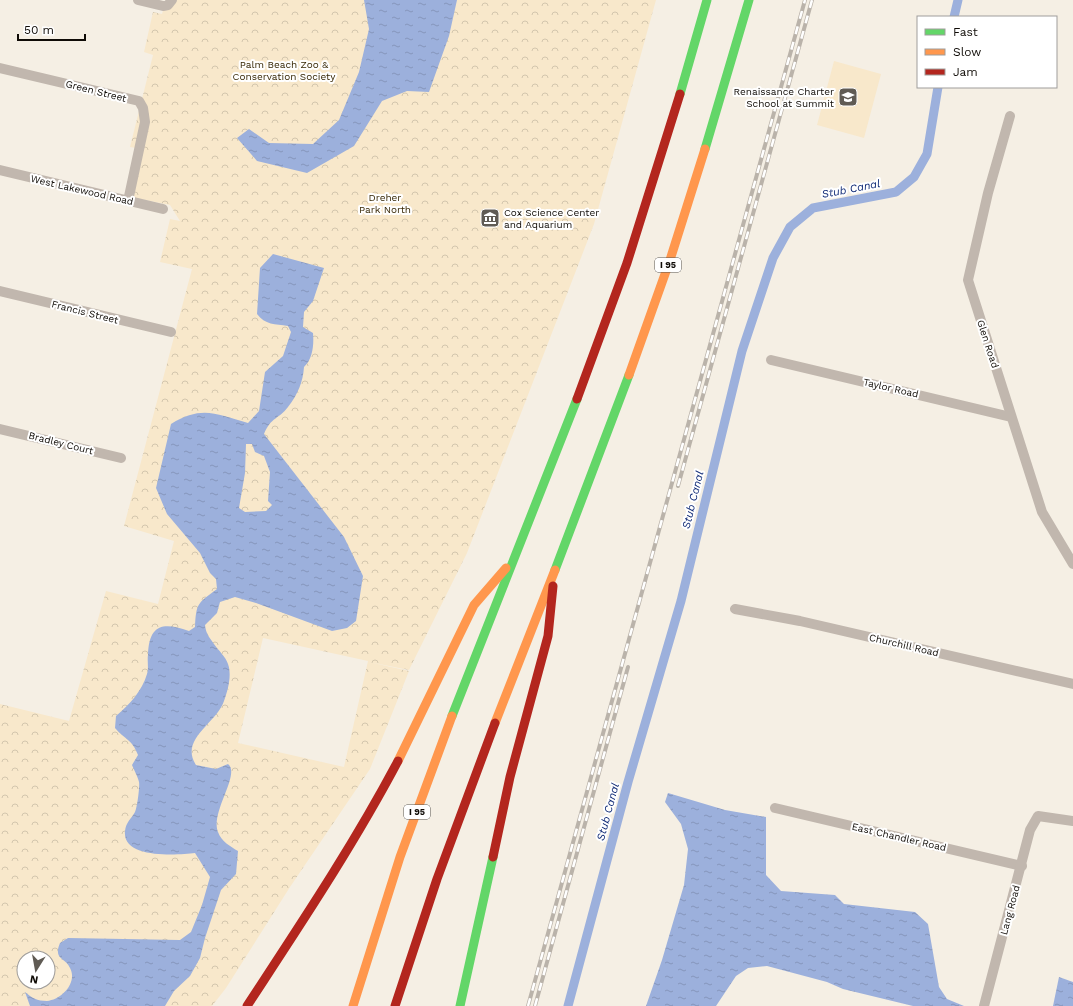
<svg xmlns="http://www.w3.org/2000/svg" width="1073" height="1006" font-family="'Work Sans',sans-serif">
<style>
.park{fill:url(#park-crowns);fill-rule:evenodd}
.garden{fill:#f8e8cb}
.water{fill:url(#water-ripples);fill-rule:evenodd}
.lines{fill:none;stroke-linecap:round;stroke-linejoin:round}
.canal{stroke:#9cb0dc;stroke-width:9}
.street{stroke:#c1b7ae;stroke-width:10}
.fast{stroke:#63d668;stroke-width:9}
.slow{stroke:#ff974d;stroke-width:9}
.jam{stroke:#b3261e;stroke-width:9}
.rail-casing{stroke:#bab3aa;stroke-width:4}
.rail{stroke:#fff;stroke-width:2.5;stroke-dasharray:8;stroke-linecap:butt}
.labels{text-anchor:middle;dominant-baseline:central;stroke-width:4;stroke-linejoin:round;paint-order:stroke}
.shield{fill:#fff;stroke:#575451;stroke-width:1}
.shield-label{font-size:9px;font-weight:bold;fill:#0f0b06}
.park-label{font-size:10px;fill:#362603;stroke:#fff}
.street-label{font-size:10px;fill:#0f0b06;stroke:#fff}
.poi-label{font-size:10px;fill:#0f0b06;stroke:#fff;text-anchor:end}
.water-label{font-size:11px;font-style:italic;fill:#0c2774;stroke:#fff}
</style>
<defs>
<pattern id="park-crowns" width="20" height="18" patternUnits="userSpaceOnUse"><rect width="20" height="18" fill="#f8e8cb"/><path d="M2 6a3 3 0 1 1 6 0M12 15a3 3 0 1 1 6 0" fill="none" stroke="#d3c6ad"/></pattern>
<pattern id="water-ripples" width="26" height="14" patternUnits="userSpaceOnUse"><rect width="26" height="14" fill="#9cb0dc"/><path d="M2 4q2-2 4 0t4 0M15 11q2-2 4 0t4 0" fill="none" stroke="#8596bb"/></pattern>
</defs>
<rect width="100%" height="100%" fill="#f5efe4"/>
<path class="park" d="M 166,0 L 656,0 L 594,224 L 467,553 L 409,670 L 369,662 L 409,671 L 370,769 L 290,887 L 226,988 L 212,1006 L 0,1006 L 0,704 L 69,721 L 106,591 L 158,604 L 174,541 L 124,526 L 192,269 L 160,262 L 170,219 L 180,221 L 170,205 L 126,196 L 136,148 L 130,147 L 153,55 L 144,52 L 153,12 L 162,14 ZM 263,638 L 368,661 L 344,767 L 238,743 ZM 24,958 L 48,958 L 48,982 L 24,982 Z"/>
<polygon class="garden" points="834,61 881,74 864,138 817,125"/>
<g class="water">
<polygon points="364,0 457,0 449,36 429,92 407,91 382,101 354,146 307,173 257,161 237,138 249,129 269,143 313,144 339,120 359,72 369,29"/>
<path d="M 273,254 L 324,268 L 313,301 L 304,312 L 303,327 L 313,333 C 314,344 313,359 304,367 C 303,382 298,394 288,407 C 279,419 271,417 264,434 L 344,537 L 363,576 L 356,621 L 347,628 L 332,631 L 256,603 L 235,597 L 220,602 L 217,613 L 205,625 C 206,634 209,637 214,644 C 218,650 226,657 228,664 C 232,675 228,690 224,701 C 217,723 179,739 196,765 L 216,769 L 228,764 C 241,774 210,812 218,832 C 221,841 231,847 238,851 L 236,874 L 221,890 L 205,938 L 200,958 L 190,976 L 174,991 L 165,1006 L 30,1006 L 25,992 C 32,998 37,1001 47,1001 C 61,1000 78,983 70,968 C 65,957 53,960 60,943 L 68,938 L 180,940 L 191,932 L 202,905 L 210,877 L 195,853 C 177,855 122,859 125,831 C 126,822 131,819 135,812 C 137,809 140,786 139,782 C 138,777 134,770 132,765 L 138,755 C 132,739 125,740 115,728 L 116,716 C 130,704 142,691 147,674 C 149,668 147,661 148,655 C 149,624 163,622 189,631 L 195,627 C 196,603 198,603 217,589 L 216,579 L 210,573 L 200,553 L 167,514 L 156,488 L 171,424 C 202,405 216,414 248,423 L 259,411 L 265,372 L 283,356 L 291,332 L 288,326 C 275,324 265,325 257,314 L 260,268 ZM 246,444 L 252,444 L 255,452 L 264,456 L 270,472 L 268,501 L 272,505 L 266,511 L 245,512 L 239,508 L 245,473 Z"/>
<polygon points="668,793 725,810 766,817 766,875 781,891 835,895 844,904 915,912 928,924 939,987 947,999 964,1006 913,1006 843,989 827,982 767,966 748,968 736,976 716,1006 646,1006 662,960 684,885 688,849 681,824 665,802"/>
<polygon points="1059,977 1073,982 1073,1006 1053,1006"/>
</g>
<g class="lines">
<g class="canal">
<polyline points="954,17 958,0"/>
<polyline points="568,1006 628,782 681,601 742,351 773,258 790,227 813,208 896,192 914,177 927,154 938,87"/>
</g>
<g class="street">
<polyline points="138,0 163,6 168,5 172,0"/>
<polyline points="0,68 139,101 143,108 145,122 128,201"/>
<polyline points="1010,116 988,193 968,280 1042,512 1073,564"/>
<polyline points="0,170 163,209"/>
<polyline points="0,291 171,332"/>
<polyline points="771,360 1011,417"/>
<polyline points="0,429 121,458"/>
<polyline points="735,609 800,621 1073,684"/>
<polyline points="775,808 1022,866"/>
<polyline points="984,1006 1030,830 1038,816 1073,821"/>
</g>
<g class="fast">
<polyline points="680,94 707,0"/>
<polyline points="705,149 749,0"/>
<polyline points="555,570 629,375"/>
<polyline points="452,716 577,399"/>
<polyline points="460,1006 493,857"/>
</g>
<g class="slow">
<polyline points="629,375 670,260 705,149"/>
<polyline points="495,723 555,570"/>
<polyline points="398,761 474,605 506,568"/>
<polyline points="353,1006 400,857 452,716"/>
</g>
<g class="jam">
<polyline points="577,399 627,263 680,94"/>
<polyline points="493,857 510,777 548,636 553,586"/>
<path d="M 247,1006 C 300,925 353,846 398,761"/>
<polyline points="395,1006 437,879 495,723"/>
</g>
<defs>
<g id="rail">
<polyline points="678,486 812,0"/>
<polyline points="528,1006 805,0"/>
<polyline points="535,1006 628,667"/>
</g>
</defs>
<use href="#rail" class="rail-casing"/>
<use href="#rail" class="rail"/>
</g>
<defs>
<symbol id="school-square" viewBox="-11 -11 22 22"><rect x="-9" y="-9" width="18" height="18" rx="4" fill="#605b54" stroke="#fff"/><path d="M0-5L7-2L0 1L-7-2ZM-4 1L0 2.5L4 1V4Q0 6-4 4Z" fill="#fff"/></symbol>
<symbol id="museum-square" viewBox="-11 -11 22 22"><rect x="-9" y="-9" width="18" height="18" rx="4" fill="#605b54" stroke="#fff"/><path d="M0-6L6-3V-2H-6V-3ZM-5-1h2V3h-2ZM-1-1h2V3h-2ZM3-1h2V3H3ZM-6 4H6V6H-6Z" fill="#fff"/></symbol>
</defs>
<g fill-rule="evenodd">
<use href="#school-square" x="837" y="86" width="22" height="22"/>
<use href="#museum-square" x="479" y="207" width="22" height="22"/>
</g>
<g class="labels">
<g class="shield">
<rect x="655" y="258" width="26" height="14" rx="3"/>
<rect x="404" y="805" width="26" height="14" rx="3"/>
</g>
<g class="shield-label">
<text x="668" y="265">I 95</text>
<text x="417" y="812">I 95</text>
</g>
<g class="park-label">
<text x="284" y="64">Palm Beach Zoo &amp;<tspan x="284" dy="12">Conservation Society</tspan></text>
<text x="385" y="197">Dreher<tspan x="385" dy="12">Park North</tspan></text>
</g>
<g class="street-label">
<text transform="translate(96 91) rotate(14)">Green Street</text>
<text transform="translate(82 190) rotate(13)">West Lakewood Road</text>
<text transform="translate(85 312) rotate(14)">Francis Street</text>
<text transform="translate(988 344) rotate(72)">Glen Road</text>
<text transform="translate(891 388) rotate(13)">Taylor Road</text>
<text transform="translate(61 443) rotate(14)">Bradley Court</text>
<text transform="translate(904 645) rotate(13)">Churchill Road</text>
<text transform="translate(899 837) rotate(13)">East Chandler Road</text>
<text transform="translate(1010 910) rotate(-75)">Lang Road</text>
</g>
<g class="poi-label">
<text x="834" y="91">Renaissance Charter<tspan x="834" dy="12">School at Summit</tspan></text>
<text x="504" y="212" text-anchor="start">Cox Science Center<tspan x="504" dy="12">and Aquarium</tspan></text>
</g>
<g class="water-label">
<text transform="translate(851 189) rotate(-11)">Stub Canal</text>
<text transform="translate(693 500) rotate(-76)">Stub Canal</text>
<text transform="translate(608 812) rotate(-75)">Stub Canal</text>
</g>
</g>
<rect x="917" y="16" width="140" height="72" fill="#ffffff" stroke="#9f9d9b"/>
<rect x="925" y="29" width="20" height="6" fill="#63d668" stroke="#9f9d9b"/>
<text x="953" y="36" font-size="12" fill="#0f0b06">Fast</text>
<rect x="925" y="49" width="20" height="6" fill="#ff974d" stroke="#9f9d9b"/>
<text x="953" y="56" font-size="12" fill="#0f0b06">Slow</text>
<rect x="925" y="69" width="20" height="6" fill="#b3261e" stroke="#9f9d9b"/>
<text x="953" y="76" font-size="12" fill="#0f0b06">Jam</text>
<g transform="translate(36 970) rotate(191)"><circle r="19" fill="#ffffff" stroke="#9f9d9b"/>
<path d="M0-3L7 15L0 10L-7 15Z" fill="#605b54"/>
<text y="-6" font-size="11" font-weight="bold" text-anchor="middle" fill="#0f0b06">N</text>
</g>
<path d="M18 34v6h67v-6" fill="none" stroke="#0f0b06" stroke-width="2"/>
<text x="24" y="34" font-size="12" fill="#0f0b06" stroke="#ffffff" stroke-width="3" paint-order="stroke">50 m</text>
</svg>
